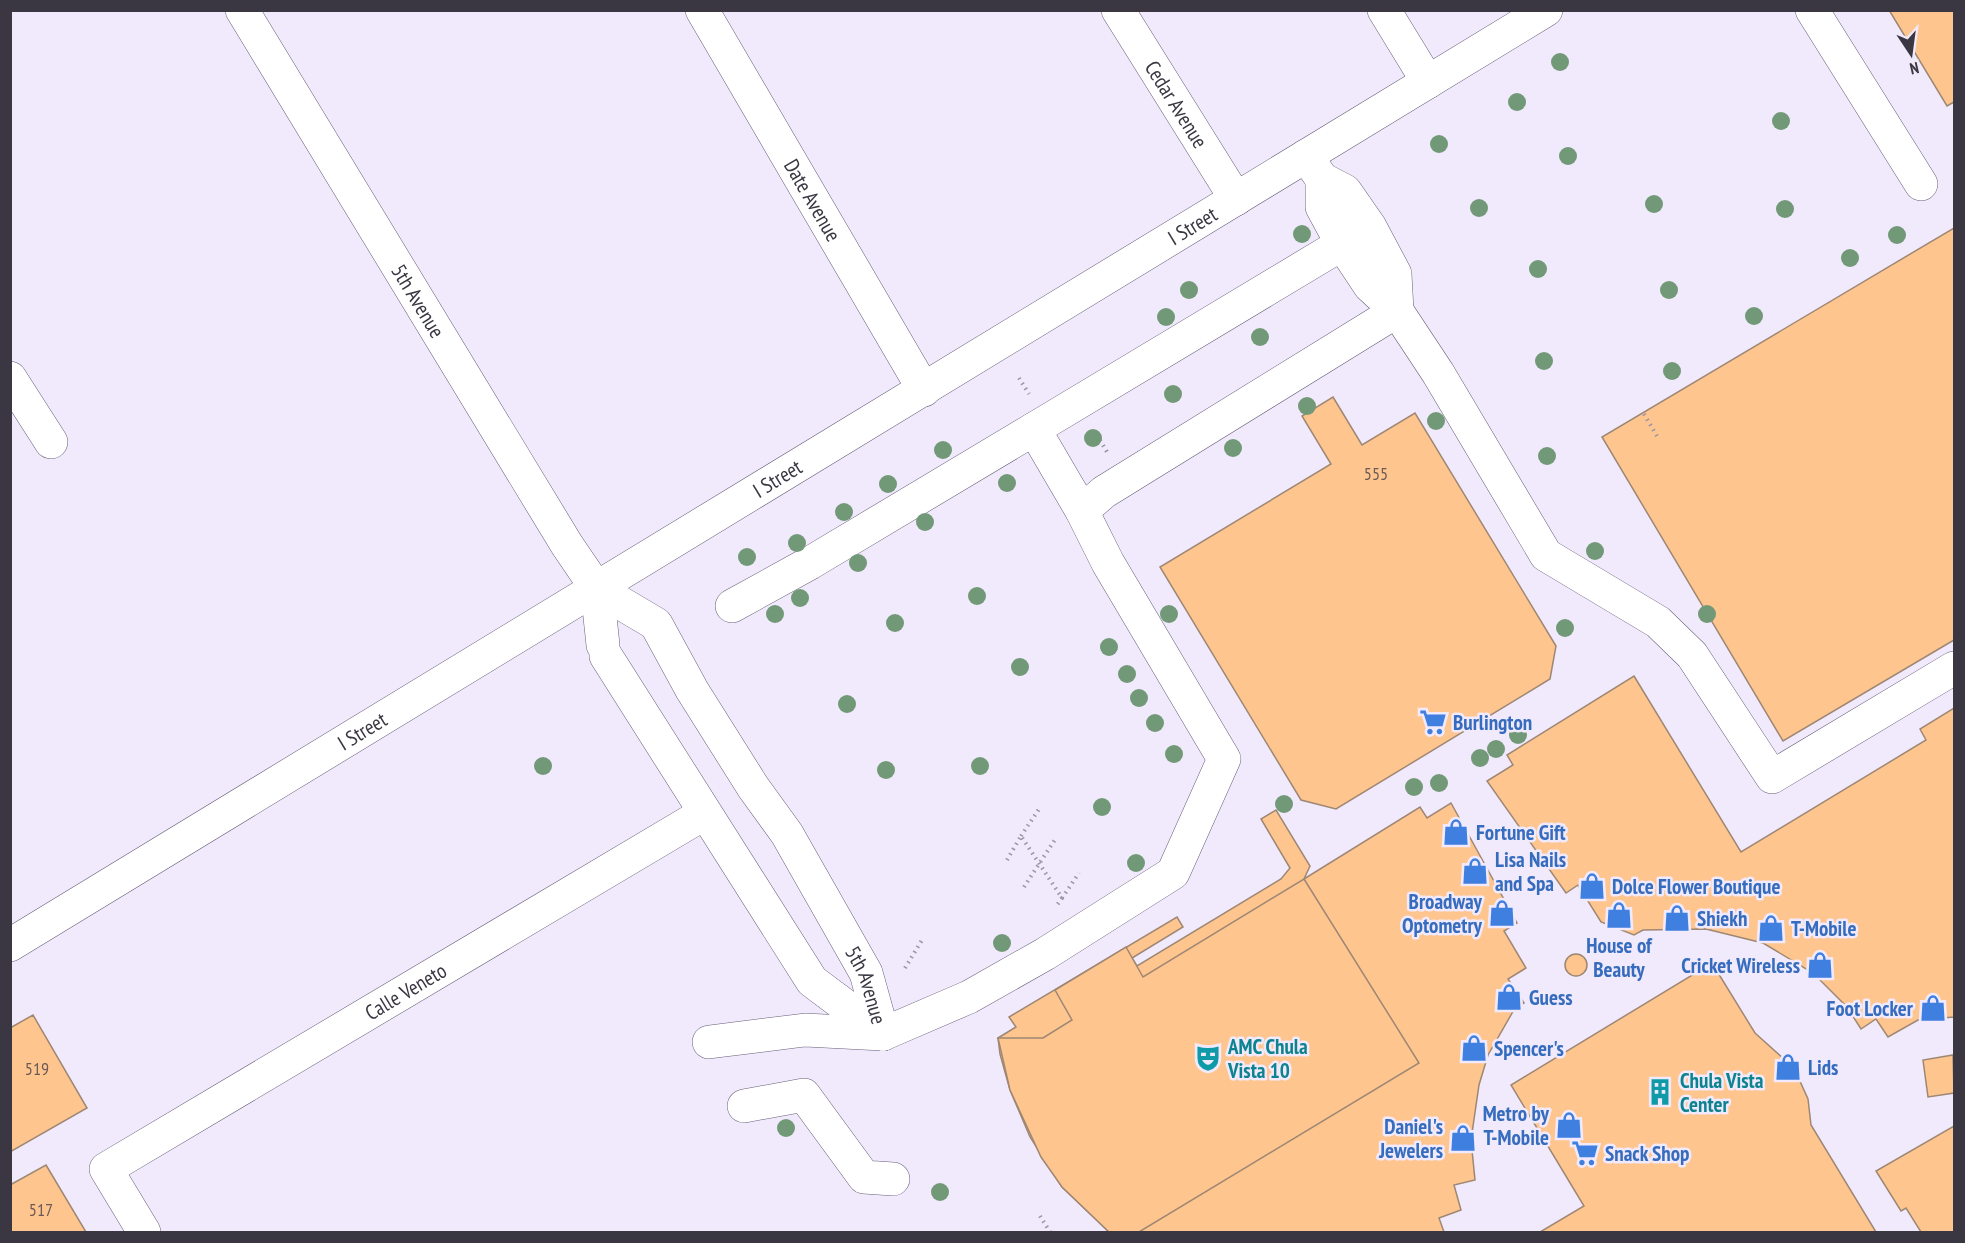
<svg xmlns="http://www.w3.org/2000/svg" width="1965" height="1243" font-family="'PT Sans Narrow',sans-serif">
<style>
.building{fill:#ffc58f;stroke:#9e8773;stroke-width:1.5}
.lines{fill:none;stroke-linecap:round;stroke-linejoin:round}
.minor-casing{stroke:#685e77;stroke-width:34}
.path{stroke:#9b95a4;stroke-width:4;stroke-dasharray:1.5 4.5;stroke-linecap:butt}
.minor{stroke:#fff;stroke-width:33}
.tree{fill:#729977}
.labels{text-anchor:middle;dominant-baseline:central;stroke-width:5;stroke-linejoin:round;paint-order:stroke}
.number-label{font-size:18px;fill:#6c5a55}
.street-label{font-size:21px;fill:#3b3742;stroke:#f1eafc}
.shop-label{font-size:21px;font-weight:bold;fill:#366cbe;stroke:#f1eafc;text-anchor:start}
.culture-label{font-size:21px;font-weight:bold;fill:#0d838f;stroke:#f1eafc;text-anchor:start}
</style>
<rect width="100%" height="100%" fill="#f1eafc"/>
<g class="building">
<polygon points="1889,10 1954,10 1954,102 1947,106"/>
<polygon points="1954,228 1954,640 1783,741 1602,437"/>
<polygon points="1333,397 1362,445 1415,413 1556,646 1550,679 1336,809 1301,800 1160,567 1331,464 1302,416"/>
<polygon points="1634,676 1741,852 1926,740 1920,729 1954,708 1954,1017 1918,1020 1888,1037 1876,1019 1861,1029 1847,1007 1813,973 1763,943 1706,929 1643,930 1634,935 1601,922 1578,885 1566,893 1487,781 1513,765 1507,755"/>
<polygon points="1451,803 1517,923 1504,931 1526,968 1508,979 1524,1003 1515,1008 1488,1055 1479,1085 1471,1140 1475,1180 1454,1185 1461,1210 1439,1218 1444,1232 1109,1232 1062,1187 1030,1137 1010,1090 1000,1054 998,1038 1016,1027 1009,1017 1177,917 1183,927 1132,958 1137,966 1281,879 1290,868 1261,819 1276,810 1310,866 1304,879 1420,807 1427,818"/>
<polygon points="1304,879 1419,1063 1139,1232 1109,1232 1062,1187 1041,1157 1010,1090 998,1038 1043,1038 1072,1020 1055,990 1126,947 1143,977"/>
<circle cx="1576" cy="965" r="11"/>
<polygon points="1712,963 1755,1033 1794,1068 1808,1099 1811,1125 1876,1232 1540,1232 1584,1206 1511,1085"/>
<polygon points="33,1015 87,1108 10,1152 10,1028"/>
<polygon points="1953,1055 1954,1093 1928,1097 1923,1060"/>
<polygon points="1954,1126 1954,1232 1921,1232 1906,1208 1901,1211 1876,1171"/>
<polygon points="46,1165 86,1232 10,1232 10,1185"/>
</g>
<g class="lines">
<defs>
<g id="minor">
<path id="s1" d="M 242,10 L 567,545 L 597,589 L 656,624 L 692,690 L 753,787 L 787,834 L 866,973 L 883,1034"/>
<path id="s2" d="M 702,10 L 924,390"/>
<path id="s3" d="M 1118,10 L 1236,199"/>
<polyline points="1384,10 1428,82"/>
<polyline points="1812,10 1921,184"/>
<polyline points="1306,156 1322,179 1345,191 1370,227 1395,274 1397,311"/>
<polyline points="1322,179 1322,207 1342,244 1370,286 1397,311"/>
<polyline points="10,378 51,442"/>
<polyline points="1082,511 1034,429 1342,244"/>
<polyline points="597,589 603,645"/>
<polyline points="732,606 810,563 1034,429"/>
<polyline points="606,656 812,981 883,1034"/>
<path id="s4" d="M 10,945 L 1546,10"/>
<polyline points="709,1042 805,1030 883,1034 969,997 1045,954 1173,873 1224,759 1108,563 1082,511 1104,492 1397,311 1438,373 1546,555 1658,622 1692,655 1772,777 1954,668"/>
<polyline points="744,1106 804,1095 864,1177 893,1179"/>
<path id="s5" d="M 144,1232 L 106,1169 L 705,813"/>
</g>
</defs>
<use href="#minor" class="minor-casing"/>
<g class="path">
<polyline points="1019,378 1029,394"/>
<polyline points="1644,414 1657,436"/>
<polyline points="1100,440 1107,452"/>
<polyline points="1021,836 1039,809"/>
<polyline points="1007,860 1021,836 1062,898 1057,905"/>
<polyline points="1024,887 1056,838"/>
<polyline points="1062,898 1079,873"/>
<polyline points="905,968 922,940"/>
<polyline points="1040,1216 1050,1232"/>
</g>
<use href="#minor" class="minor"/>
</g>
<g class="tree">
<circle cx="1560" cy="62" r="9"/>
<circle cx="1517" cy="102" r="9"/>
<circle cx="1781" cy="121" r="9"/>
<circle cx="1439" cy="144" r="9"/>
<circle cx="1568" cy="156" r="9"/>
<circle cx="1654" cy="204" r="9"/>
<circle cx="1479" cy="208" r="9"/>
<circle cx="1785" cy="209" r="9"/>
<circle cx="1302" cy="234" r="9"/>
<circle cx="1897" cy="235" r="9"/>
<circle cx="1850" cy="258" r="9"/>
<circle cx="1538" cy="269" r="9"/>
<circle cx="1189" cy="290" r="9"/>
<circle cx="1669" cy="290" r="9"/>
<circle cx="1754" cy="316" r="9"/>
<circle cx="1166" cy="317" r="9"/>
<circle cx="1260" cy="337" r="9"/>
<circle cx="1544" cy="361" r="9"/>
<circle cx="1672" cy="371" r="9"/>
<circle cx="1173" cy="394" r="9"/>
<circle cx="1307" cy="406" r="9"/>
<circle cx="1436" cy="421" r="9"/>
<circle cx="1093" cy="438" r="9"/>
<circle cx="1233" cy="448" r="9"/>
<circle cx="943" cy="450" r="9"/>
<circle cx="1547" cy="456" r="9"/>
<circle cx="1007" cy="483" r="9"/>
<circle cx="888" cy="484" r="9"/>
<circle cx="844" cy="512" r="9"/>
<circle cx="925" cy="522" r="9"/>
<circle cx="797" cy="543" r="9"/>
<circle cx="1595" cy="551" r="9"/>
<circle cx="747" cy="557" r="9"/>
<circle cx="858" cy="563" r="9"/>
<circle cx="977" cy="596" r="9"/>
<circle cx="800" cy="598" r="9"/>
<circle cx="775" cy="614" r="9"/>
<circle cx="1169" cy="614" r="9"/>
<circle cx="1707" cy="614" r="9"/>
<circle cx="895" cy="623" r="9"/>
<circle cx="1565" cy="628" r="9"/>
<circle cx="1109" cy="647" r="9"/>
<circle cx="1020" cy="667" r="9"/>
<circle cx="1127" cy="674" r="9"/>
<circle cx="1139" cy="698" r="9"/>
<circle cx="847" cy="704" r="9"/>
<circle cx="1155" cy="723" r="9"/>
<circle cx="1518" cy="735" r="9"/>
<circle cx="1496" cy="749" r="9"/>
<circle cx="1174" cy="754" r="9"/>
<circle cx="1480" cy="758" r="9"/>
<circle cx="543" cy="766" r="9"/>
<circle cx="980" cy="766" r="9"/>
<circle cx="886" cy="770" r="9"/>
<circle cx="1439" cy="783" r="9"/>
<circle cx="1414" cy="787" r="9"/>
<circle cx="1284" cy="804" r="9"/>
<circle cx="1102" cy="807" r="9"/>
<circle cx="1136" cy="863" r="9"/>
<circle cx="1002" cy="943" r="9"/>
<circle cx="786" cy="1128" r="9"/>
<circle cx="940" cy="1192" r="9"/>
</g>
<defs>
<symbol id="supermarket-bare" viewBox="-9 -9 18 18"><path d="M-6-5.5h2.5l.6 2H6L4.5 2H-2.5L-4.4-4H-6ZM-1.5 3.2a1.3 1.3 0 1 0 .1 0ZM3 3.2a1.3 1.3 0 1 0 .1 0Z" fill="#3f7fe0" stroke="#f1eafc" stroke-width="2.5" paint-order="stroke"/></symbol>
<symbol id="shop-bare" viewBox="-9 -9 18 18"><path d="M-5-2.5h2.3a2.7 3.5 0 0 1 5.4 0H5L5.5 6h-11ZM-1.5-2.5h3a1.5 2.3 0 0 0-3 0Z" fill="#3f7fe0" stroke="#f1eafc" stroke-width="2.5" paint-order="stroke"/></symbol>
<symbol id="theatre-bare" viewBox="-9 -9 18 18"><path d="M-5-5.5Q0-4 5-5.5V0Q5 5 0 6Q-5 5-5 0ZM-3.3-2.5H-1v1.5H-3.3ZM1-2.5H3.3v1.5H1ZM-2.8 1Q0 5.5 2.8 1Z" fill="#0f9aa8" stroke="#f1eafc" stroke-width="2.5" paint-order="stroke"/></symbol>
<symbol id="building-bare" viewBox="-9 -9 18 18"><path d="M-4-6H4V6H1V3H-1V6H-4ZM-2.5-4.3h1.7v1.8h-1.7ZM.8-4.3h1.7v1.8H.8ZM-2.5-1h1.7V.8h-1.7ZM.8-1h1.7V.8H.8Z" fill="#0f9aa8" stroke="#f1eafc" stroke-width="2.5" paint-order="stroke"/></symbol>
</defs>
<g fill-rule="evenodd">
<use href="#supermarket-bare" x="1414" y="703" width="38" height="38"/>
<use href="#shop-bare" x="1437" y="813" width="38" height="38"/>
<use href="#shop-bare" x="1456" y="852" width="38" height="38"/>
<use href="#shop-bare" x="1573" y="867" width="38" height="38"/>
<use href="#shop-bare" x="1483" y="894" width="38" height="38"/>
<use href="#shop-bare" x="1600" y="896" width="38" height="38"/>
<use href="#shop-bare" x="1658" y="899" width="38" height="38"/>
<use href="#shop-bare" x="1752" y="909" width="38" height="38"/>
<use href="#shop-bare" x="1801" y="946" width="38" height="38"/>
<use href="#shop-bare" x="1490" y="978" width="38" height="38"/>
<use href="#shop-bare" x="1914" y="989" width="38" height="38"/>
<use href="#shop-bare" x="1455" y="1029" width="38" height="38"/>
<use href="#theatre-bare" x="1189" y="1039" width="38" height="38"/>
<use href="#shop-bare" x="1769" y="1048" width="38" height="38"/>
<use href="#building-bare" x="1641" y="1073" width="38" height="38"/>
<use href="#shop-bare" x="1550" y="1106" width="38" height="38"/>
<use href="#shop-bare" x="1444" y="1119" width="38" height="38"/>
<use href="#supermarket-bare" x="1566" y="1134" width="38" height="38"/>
</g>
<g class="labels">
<g class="number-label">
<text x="1376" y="473">555</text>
<text x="37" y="1068">519</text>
<text x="41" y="1209">517</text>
</g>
<g class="street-label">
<text stroke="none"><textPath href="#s3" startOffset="111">Cedar Avenue</textPath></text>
<text stroke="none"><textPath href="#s2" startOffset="220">Date Avenue</textPath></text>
<text stroke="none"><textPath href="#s4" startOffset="1384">I Street</textPath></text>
<text stroke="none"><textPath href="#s1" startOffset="340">5th Avenue</textPath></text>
<text stroke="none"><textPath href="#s4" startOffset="898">I Street</textPath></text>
<text stroke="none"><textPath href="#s4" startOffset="412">I Street</textPath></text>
<text stroke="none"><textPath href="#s1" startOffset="1167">5th Avenue</textPath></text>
<text stroke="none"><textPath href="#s5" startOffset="422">Calle Veneto</textPath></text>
</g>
<g class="shop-label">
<text x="1453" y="722">Burlington</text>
<text x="1476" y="832">Fortune Gift</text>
<text x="1495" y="859">Lisa Nails<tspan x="1495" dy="24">and Spa</tspan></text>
<text x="1612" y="886">Dolce Flower Boutique</text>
<text x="1482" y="901" text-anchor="end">Broadway<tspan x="1482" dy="24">Optometry</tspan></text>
<text x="1697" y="918">Shiekh</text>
<text x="1791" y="928">T-Mobile</text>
<text x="1619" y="945" text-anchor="middle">House of<tspan x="1619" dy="24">Beauty</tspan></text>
<text x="1800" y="965" text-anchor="end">Cricket Wireless</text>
<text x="1529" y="997">Guess</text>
<text x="1913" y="1008" text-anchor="end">Foot Locker</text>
<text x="1494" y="1048">Spencer's</text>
<text x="1808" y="1067">Lids</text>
<text x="1549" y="1113" text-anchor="end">Metro by<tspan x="1549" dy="24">T-Mobile</tspan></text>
<text x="1443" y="1126" text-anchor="end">Daniel's<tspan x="1443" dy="24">Jewelers</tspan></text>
<text x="1605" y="1153">Snack Shop</text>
</g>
<g class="culture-label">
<text x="1228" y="1046">AMC Chula<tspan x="1228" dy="24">Vista 10</tspan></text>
<text x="1680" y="1080">Chula Vista<tspan x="1680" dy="24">Center</tspan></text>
</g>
</g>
<rect width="1965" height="1243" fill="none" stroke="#3b3742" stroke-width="24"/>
<g transform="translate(1911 54) rotate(167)" stroke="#f1eafc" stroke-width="4.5" paint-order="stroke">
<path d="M0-4.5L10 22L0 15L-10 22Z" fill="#3b3742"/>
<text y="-9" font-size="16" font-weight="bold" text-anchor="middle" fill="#3b3742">N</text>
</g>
</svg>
